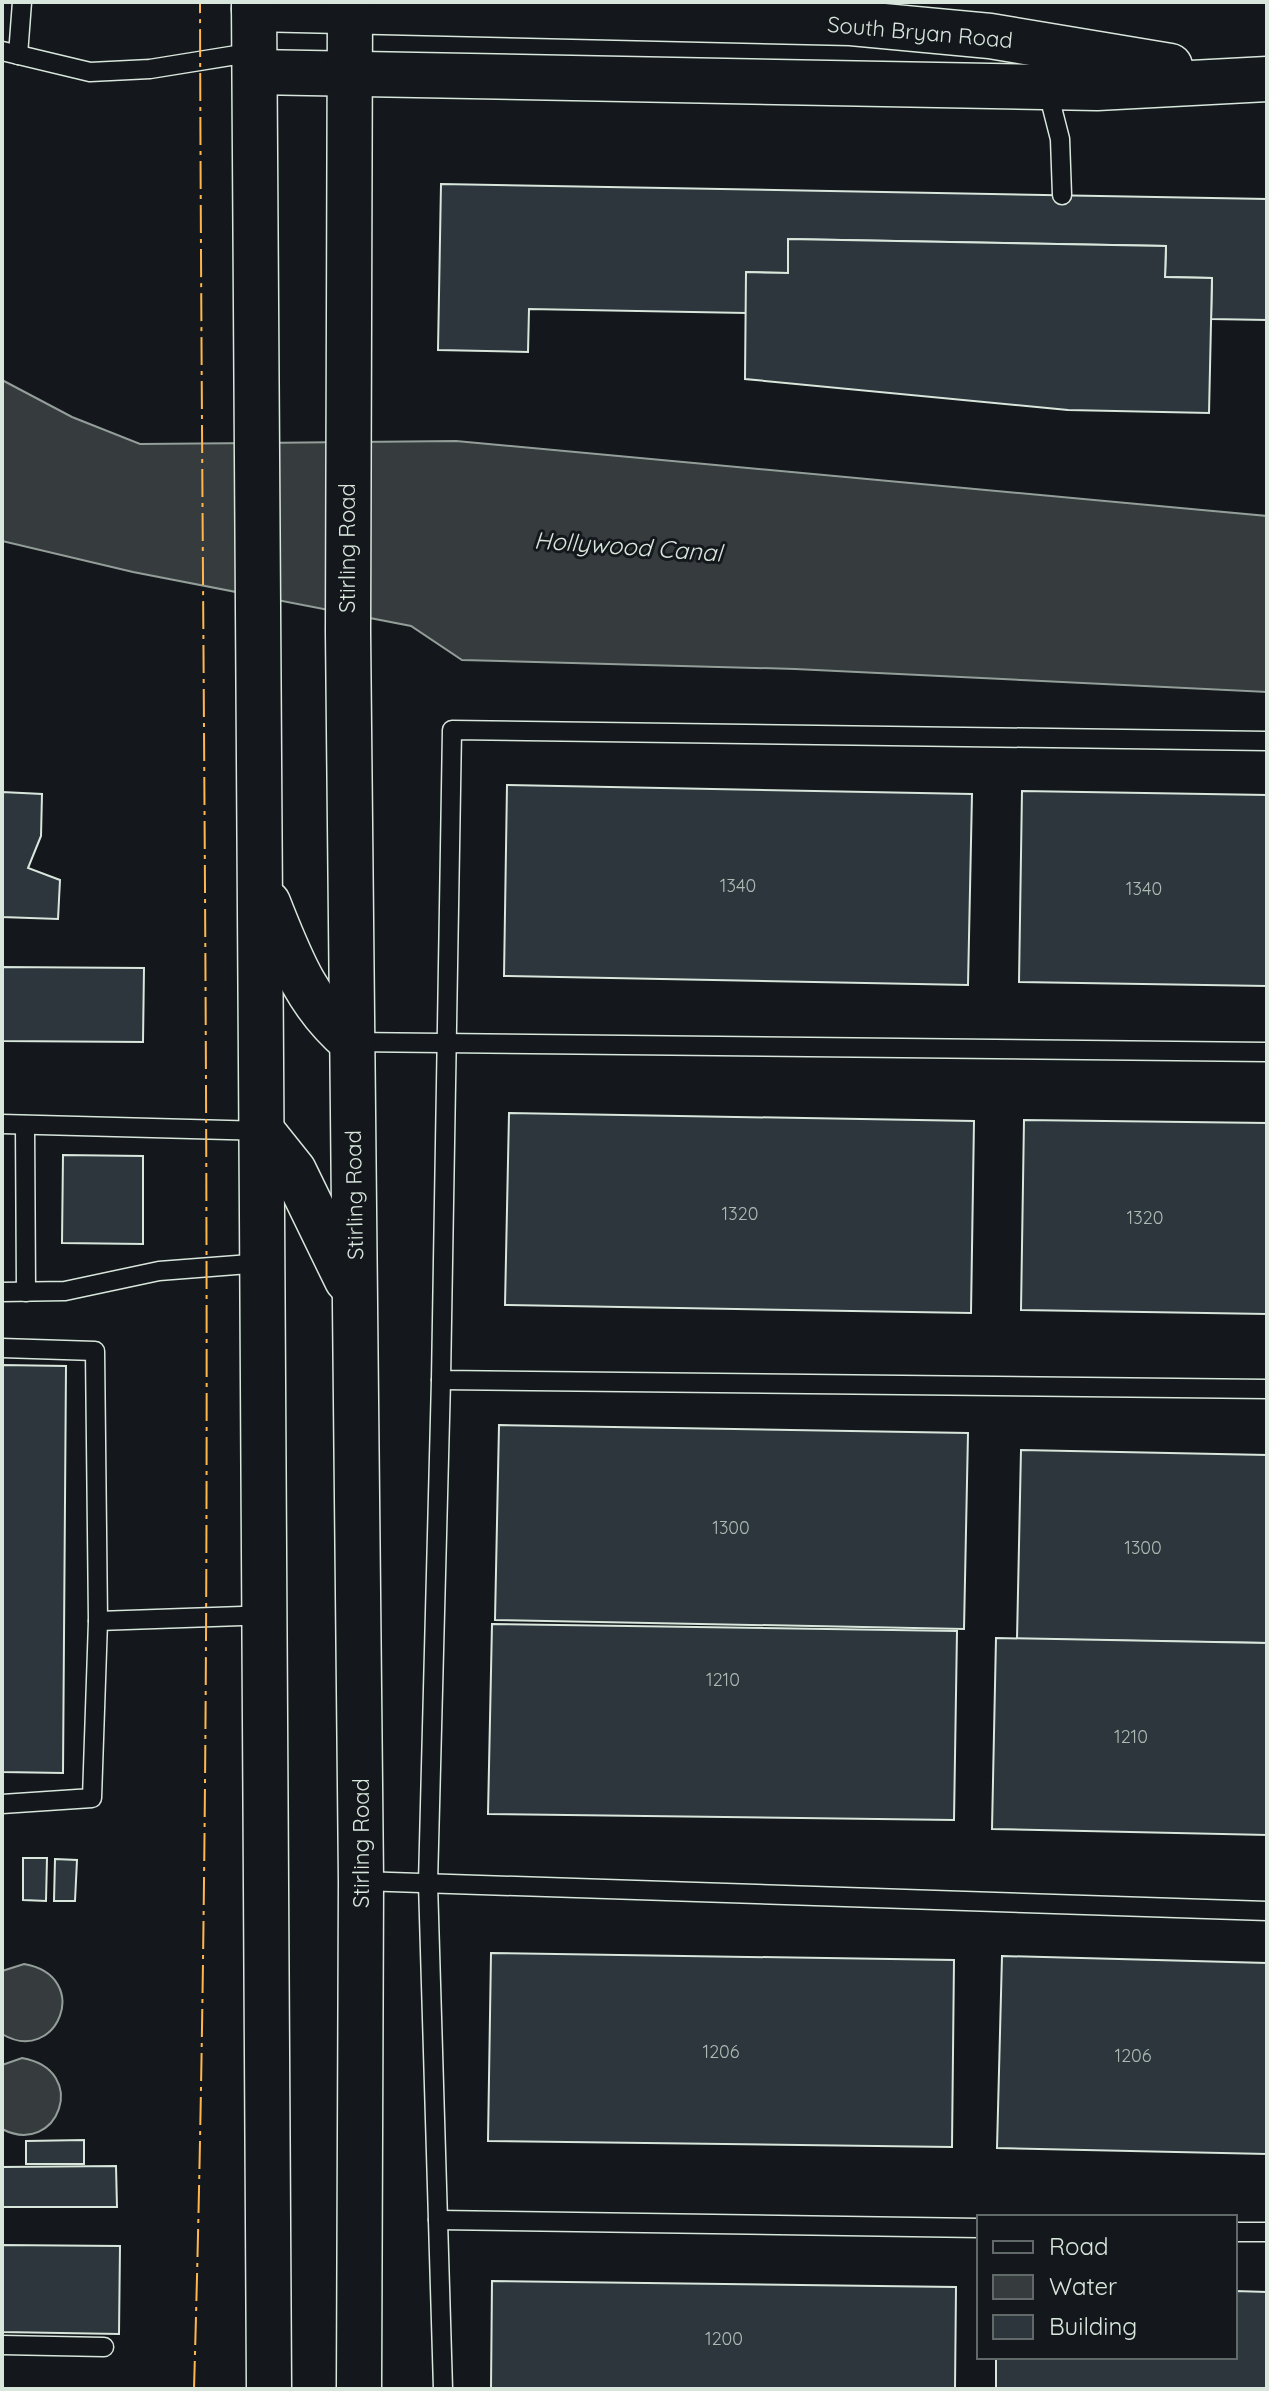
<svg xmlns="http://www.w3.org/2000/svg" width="1269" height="2391" font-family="Quicksand,sans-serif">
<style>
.water{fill:#363b3e;stroke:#939e99;stroke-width:2}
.building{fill:#2c363c;stroke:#d8e6dc;stroke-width:2}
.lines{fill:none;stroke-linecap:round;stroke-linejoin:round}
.service-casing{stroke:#d8e6dc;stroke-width:21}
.tertiary-casing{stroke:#d8e6dc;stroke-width:47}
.primary-casing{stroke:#d8e6dc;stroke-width:47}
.service{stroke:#14181c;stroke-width:18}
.tertiary{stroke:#14181c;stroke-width:44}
.primary{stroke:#14181c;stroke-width:44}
.power{stroke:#ffb74d;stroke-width:2;stroke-dasharray:28 6 4 6;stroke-linecap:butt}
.labels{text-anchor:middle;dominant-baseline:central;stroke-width:6;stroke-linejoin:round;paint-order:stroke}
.number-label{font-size:18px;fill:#adbab4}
.street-label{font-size:22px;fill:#d8e6dc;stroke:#14181c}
.water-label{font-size:24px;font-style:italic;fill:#d8e6dc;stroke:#14181c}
</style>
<rect width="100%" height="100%" fill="#14181c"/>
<g class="water">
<polygon points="2,380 72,417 140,444 456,441 1267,516 1267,692 795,669 462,660 411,626 133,572 2,541"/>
<path d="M 24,1964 C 94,1976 57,2067 2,2034 L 2,1971 Z"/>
<path d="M 22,2058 C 91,2070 58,2158 2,2129 L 2,2065 Z"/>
</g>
<g class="building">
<polygon points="441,184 1267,199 1267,320 1211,319 1212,278 1165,277 1166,246 788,239 788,273 746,272 746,313 529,309 528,352 438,350"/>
<polygon points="788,239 1166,246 1165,277 1212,278 1209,413 1068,410 745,379 746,272 788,273"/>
<polygon points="507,785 972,794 968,985 504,976"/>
<polygon points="1022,791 1267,795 1267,986 1019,982"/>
<polygon points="2,792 42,794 41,836 28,868 60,880 58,919 2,917"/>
<polygon points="2,967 144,968 143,1042 2,1041"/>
<polygon points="509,1113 974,1121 971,1313 505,1305"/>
<polygon points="1024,1120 1267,1123 1267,1314 1021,1310"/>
<polygon points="63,1155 143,1156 143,1244 62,1243"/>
<polygon points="2,1365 66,1366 63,1773 2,1772"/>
<polygon points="499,1425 968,1433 964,1629 495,1620"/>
<polygon points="1021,1450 1267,1455 1267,1643 1017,1639"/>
<polygon points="492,1624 957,1631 954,1820 488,1814"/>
<polygon points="996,1638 1267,1643 1267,1835 992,1829"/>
<polygon points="23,1858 47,1858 46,1901 23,1900"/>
<polygon points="55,1859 77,1860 75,1901 54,1901"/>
<polygon points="491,1953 954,1960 952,2147 488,2141"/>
<polygon points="1002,1956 1267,1963 1267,2154 997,2148"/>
<polygon points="84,2140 84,2164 26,2164 26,2141"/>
<polygon points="116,2166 117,2207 2,2207 2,2167"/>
<polygon points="2,2245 120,2246 119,2334 2,2332"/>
<polygon points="492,2281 956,2287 955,2389 491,2389"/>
<polygon points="1235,2291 1267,2292 1267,2389 996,2389 996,2357 1235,2357"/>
</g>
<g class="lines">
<defs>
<g id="service">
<polyline points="2,51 90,72 150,69 255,52"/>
<polyline points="18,55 22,2"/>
<polyline points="1047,88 1060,139 1062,195"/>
<polyline points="1267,741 452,730 441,1380 1267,1389"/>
<polyline points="352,1042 1267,1052"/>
<polyline points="2,1124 262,1131"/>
<polyline points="25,1125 26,1292"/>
<polyline points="2,1292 65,1291 159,1271 263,1263"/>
<polyline points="2,1348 95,1351 98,1621 92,1798 2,1804"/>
<polyline points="441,1380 428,1883 443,2389"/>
<polyline points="98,1621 267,1615"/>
<polyline points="361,1881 1267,1911"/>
<polyline points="438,2220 979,2228"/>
<polyline points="1235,2232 1267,2232"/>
<polyline points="2,2345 104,2347"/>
</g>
<g id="tertiary">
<polyline points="254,9 851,23 990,36 1170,66"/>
<polyline points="255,72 1097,88 1267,79"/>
</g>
<g id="primary">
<path d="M 254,2 C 257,798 267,1593 269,2389"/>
<polyline points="350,2 348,632 361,1881 359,2389"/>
<path d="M 268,903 C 290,958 306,1003 352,1042"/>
<polyline points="262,1131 294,1171 347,1280"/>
</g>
</defs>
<use href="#service" class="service-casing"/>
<use href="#tertiary" class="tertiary-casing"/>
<use href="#primary" class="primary-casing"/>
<use href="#service" class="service"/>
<use href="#tertiary" class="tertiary"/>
<use href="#primary" class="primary"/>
<path class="power" d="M 194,2389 C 217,1594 202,797 200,2"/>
</g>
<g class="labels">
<g class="number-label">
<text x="738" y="885">1340</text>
<text x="1144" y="888">1340</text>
<text x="740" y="1213">1320</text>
<text x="1145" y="1217">1320</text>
<text x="731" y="1527">1300</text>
<text x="1143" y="1547">1300</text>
<text x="723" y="1679">1210</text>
<text x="1131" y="1736">1210</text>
<text x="721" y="2051">1206</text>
<text x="1133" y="2055">1206</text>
<text x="724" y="2338">1200</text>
</g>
<g class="street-label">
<text transform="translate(920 32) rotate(5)">South Bryan Road</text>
<text transform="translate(347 548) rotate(-90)">Stirling Road</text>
<text transform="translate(354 1195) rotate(-91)">Stirling Road</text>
<text transform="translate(361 1843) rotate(-90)">Stirling Road</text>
</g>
<g class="water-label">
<text transform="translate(628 546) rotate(4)">Hollywood Canal</text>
</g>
</g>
<rect width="1269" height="2391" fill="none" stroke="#d8e6dc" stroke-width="8"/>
<rect x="977" y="2215" width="260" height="144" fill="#14181c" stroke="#626a69" stroke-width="2"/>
<rect x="993" y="2241" width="40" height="12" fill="#14181c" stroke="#626a69" stroke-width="2"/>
<text x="1049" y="2255" font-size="24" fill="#d8e6dc">Road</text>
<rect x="993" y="2275" width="40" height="24" fill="#363b3e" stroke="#626a69" stroke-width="2"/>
<text x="1049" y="2295" font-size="24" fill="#d8e6dc">Water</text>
<rect x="993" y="2315" width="40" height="24" fill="#2c363c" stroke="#626a69" stroke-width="2"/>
<text x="1049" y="2335" font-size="24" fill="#d8e6dc">Building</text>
</svg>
